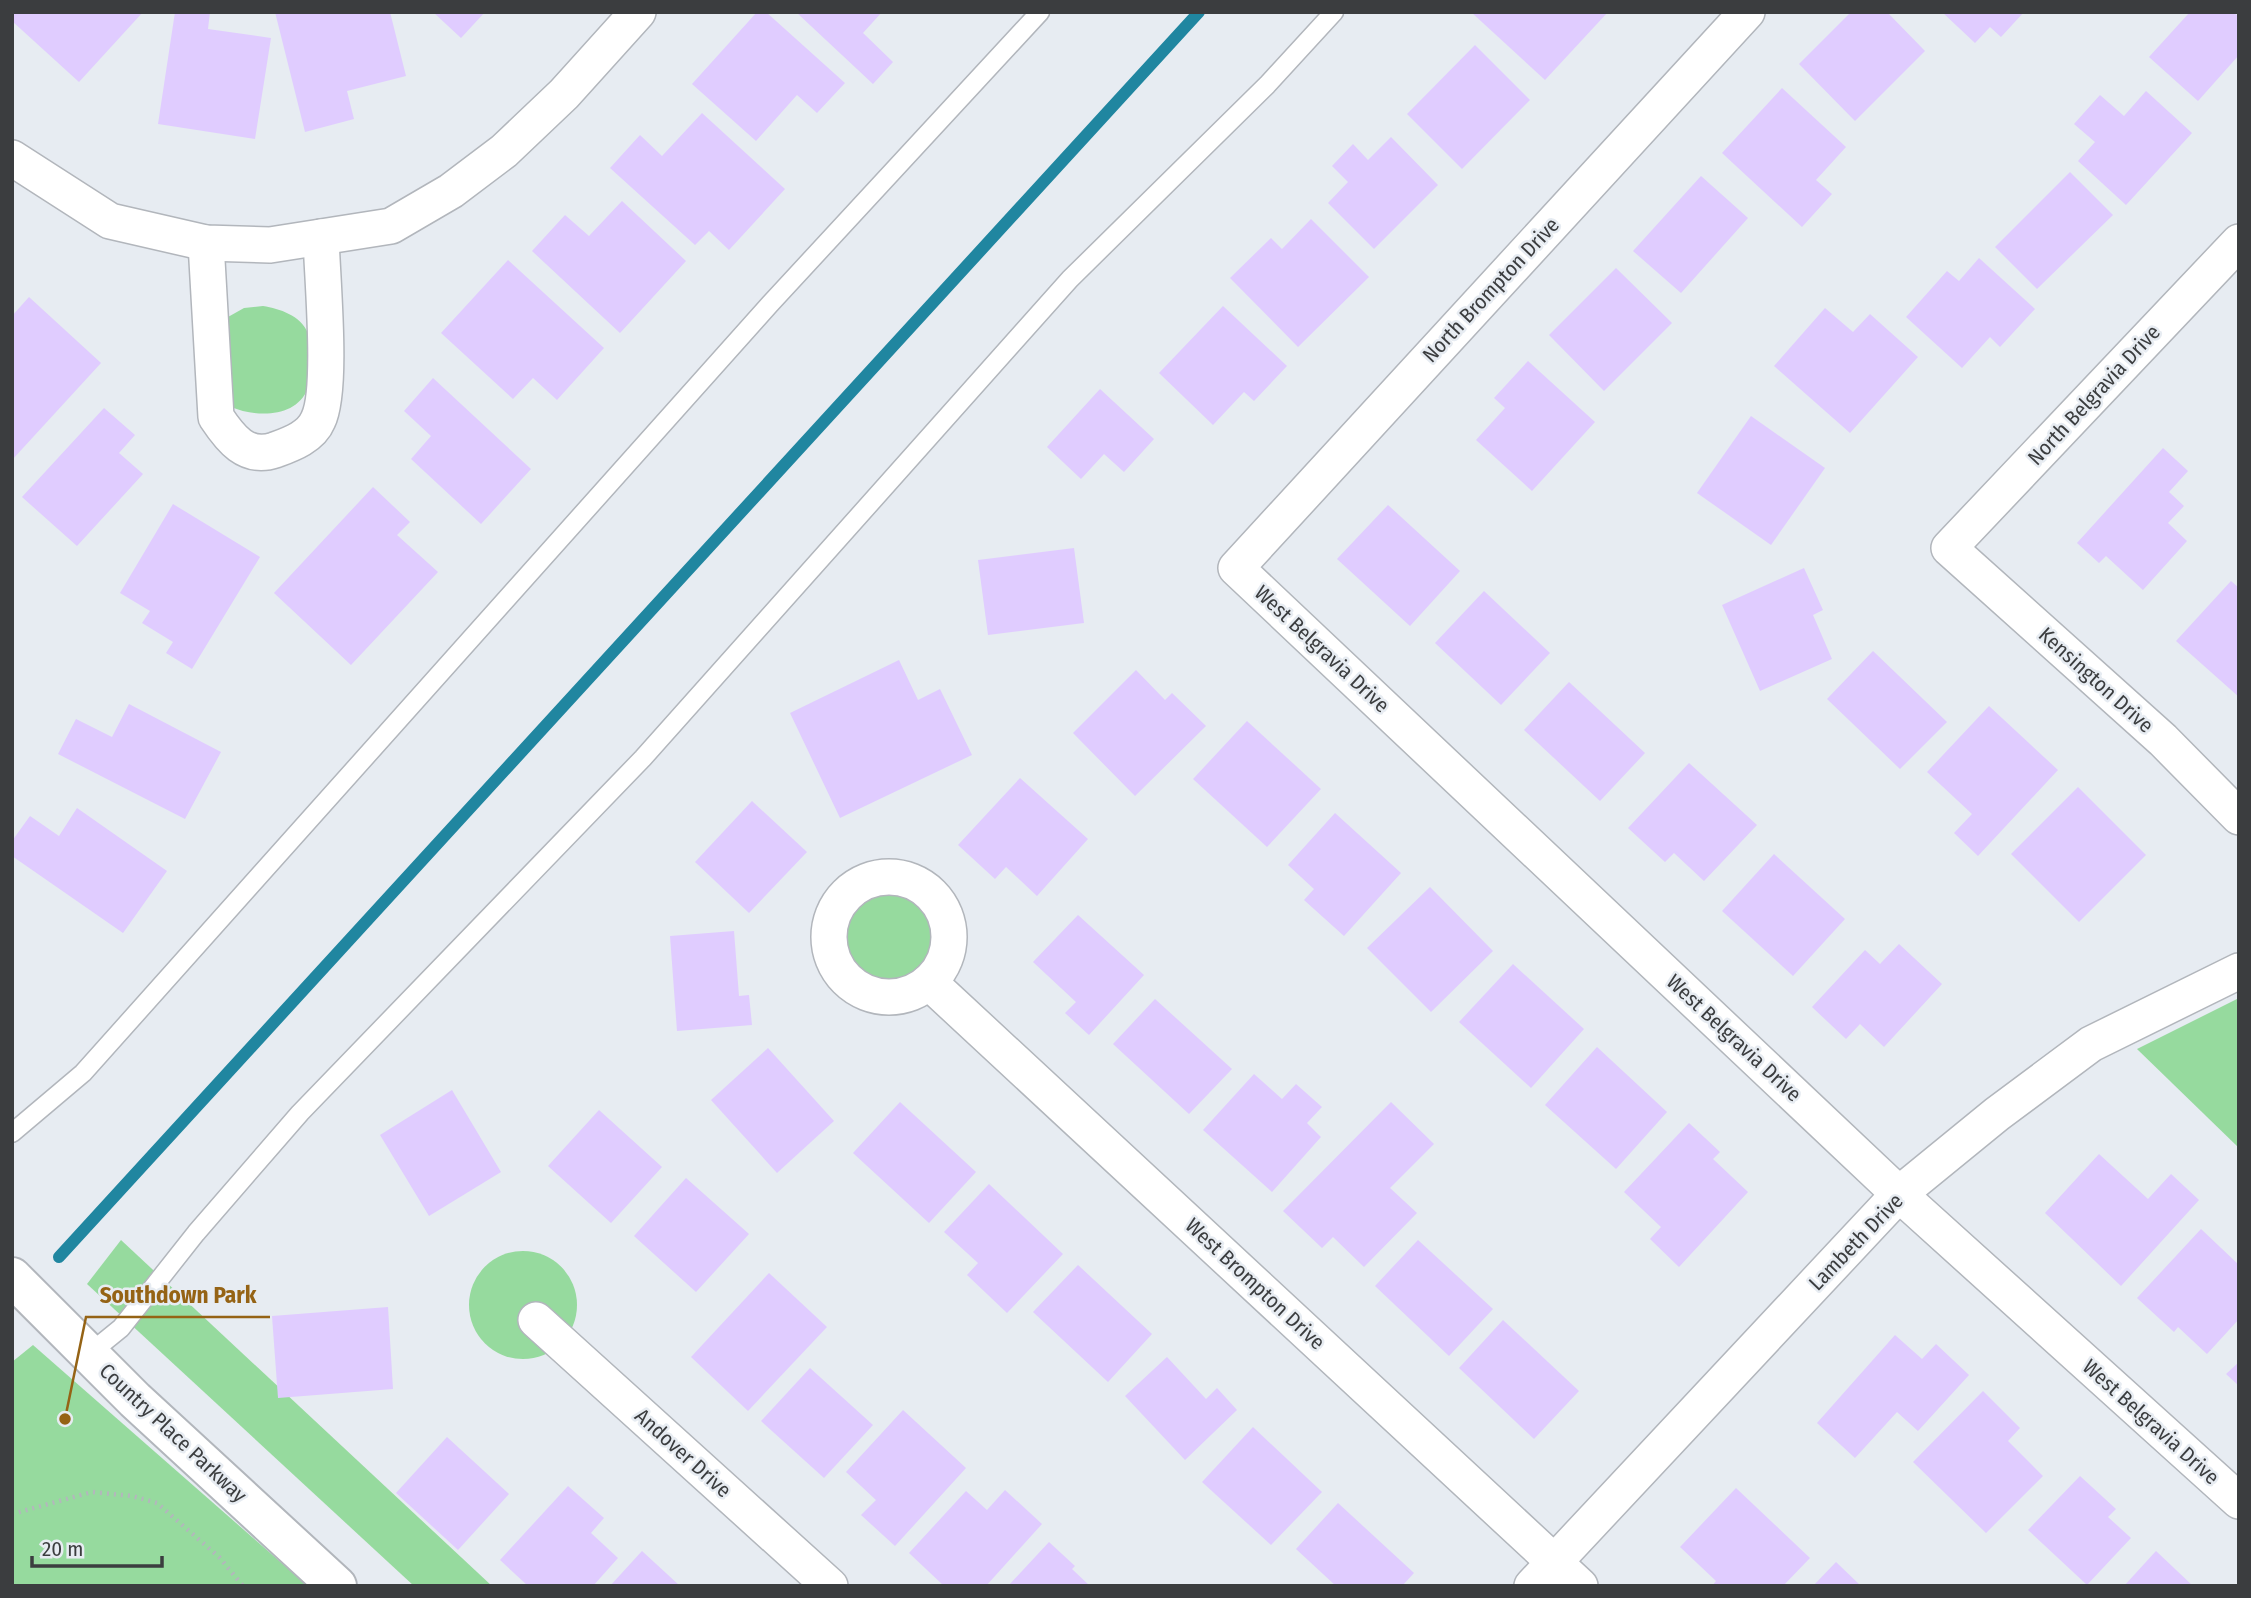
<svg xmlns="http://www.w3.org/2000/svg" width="2251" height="1598" font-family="'Fira Sans Condensed',sans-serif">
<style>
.green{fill:#96da9e}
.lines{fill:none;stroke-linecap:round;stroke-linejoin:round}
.stream{stroke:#2086a0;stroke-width:12}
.building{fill:#e0ccff}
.lane-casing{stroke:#b2b6bc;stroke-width:21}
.street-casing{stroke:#b2b6bc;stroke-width:38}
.secondary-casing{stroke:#b2b6bc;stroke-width:42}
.path{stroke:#b3b7bc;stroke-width:4.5;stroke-dasharray:2 5;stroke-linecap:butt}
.lane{stroke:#fff;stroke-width:18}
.street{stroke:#fff;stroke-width:35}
.secondary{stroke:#fff;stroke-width:38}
.labels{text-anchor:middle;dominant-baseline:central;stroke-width:5;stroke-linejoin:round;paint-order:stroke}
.street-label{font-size:21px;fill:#3b3d3f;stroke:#e7ecf2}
.leader{fill:none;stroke:#956315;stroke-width:2.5}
.callout-dot{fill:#956315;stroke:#e7ecf2;stroke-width:2.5}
.callout-label{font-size:23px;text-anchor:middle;font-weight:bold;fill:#956315;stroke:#e7ecf2;stroke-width:5;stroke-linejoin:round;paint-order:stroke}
</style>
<rect width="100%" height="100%" fill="#e7ecf2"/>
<g class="green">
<path d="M 263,306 C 280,309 300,315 308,333 C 311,340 309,352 309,360 C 309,368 311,381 308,388 C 296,419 255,417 231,407 L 228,317 L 244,308 Z"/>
<circle cx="885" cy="939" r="54"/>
<polygon points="2239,998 2239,1148 2137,1049"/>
<polygon points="121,1240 492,1586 414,1586 87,1284"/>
<circle cx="523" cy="1305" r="54"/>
<polygon points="33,1345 308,1586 12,1586 12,1362"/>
</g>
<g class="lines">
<polyline class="stream" points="59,1257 1199,12"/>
</g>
<g class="building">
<polygon points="12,12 143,12 79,82 12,21"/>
<polygon points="175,12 210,12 208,29 271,38 255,139 158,124"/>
<polygon points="275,12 390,12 406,76 347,91 354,119 305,132"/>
<polygon points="433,12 485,12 461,38"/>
<polygon points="757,12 766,12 845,83 817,113 797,95 756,141 692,84"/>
<polygon points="796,12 882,12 863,33 893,62 873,84"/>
<polygon points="1471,12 1608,12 1545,80"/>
<polygon points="1851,12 1887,12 1925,51 1855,121 1799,64"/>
<polygon points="1942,12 2024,12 2001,37 1990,27 1975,43"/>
<polygon points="2190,12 2233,12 2239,17 2239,55 2198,101 2149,57"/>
<polygon points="1475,45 1530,100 1462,169 1407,114"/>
<polygon points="1782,88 1846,147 1816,180 1832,194 1802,227 1722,153"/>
<polygon points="2146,91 2192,133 2126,205 2078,161 2095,142 2074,124 2100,95 2124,116"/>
<polygon points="702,113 785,189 729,250 709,231 695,245 610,168 640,135 662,156"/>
<polygon points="1391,137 1438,185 1374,249 1328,203 1348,182 1332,166 1353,144 1368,160"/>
<polygon points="2070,172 2113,215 2037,289 1995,247"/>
<polygon points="1701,176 1748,218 1681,293 1633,251"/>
<polygon points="622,201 686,261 620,333 532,251 565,215 589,236"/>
<polygon points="1311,219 1369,277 1298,347 1230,278 1271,238 1282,249"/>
<polygon points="1979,258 2035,309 2000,347 1990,337 1962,368 1906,317 1947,271 1959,281"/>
<polygon points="508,260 604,348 557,400 533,378 513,399 441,333"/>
<polygon points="1616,268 1672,323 1604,391 1549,335"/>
<polygon points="29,297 101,363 12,460 12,316"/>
<polygon points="1223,306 1287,366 1254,401 1244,392 1213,425 1159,373"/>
<polygon points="1825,308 1853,332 1870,314 1918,357 1850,433 1774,366"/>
<polygon points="1528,361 1595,422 1532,491 1476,440 1505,408 1494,398"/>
<polygon points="433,378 531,469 481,524 411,459 431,436 404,411"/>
<polygon points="1100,389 1154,439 1124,472 1104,454 1081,479 1047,447"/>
<polygon points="104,408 135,435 119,453 143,474 77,546 22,497"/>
<polygon points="1751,416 1825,468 1771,545 1697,493"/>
<polygon points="2163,448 2188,471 2169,492 2184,506 2168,523 2187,541 2143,590 2106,556 2099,563 2077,543"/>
<polygon points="373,487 410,522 397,535 438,572 351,665 274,593"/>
<polygon points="173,504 260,557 192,669 166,653 173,642 142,623 150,611 120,593"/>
<polygon points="1388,505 1460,571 1410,626 1337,559"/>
<polygon points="1074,548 1084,623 988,635 978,560"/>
<polygon points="1804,568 1823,610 1813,615 1832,659 1760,691 1722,605"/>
<polygon points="2231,581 2239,588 2239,697 2176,641"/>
<polygon points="1484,591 1550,653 1501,705 1435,643"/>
<polygon points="1873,651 1947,722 1900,769 1827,699"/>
<polygon points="899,660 918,700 940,689 972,755 840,818 790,713"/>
<polygon points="1136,670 1165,700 1172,693 1206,726 1135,796 1073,733"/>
<polygon points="1569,682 1645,753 1600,801 1524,730"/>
<polygon points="129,704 221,752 185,819 58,754 76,719 112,737"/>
<polygon points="1989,706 2058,770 1978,856 1954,833 1972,814 1927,772"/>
<polygon points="1247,721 1321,789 1267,847 1193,779"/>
<polygon points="1689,763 1757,825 1704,881 1674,853 1665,862 1628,828"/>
<polygon points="1020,778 1088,839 1037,896 1006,867 995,879 958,845"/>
<polygon points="2078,787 2146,855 2079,922 2011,854"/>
<polygon points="752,801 807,852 749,913 695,862"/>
<polygon points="77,808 167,871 123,933 12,856 12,841 30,816 59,836"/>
<polygon points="1335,813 1401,873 1344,936 1304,900 1314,889 1288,865"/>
<polygon points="1774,854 1845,919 1793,976 1722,911"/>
<polygon points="1430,887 1493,951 1431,1012 1367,948"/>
<polygon points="1078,915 1144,975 1089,1035 1065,1013 1076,1002 1033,962"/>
<polygon points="734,931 739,996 749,995 752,1025 677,1031 670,936"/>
<polygon points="1899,944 1942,984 1884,1047 1860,1024 1846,1039 1812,1007 1865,950 1880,964"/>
<polygon points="1513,964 1584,1029 1531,1088 1459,1022"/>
<polygon points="1155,999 1232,1069 1189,1114 1113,1044"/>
<polygon points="1597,1047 1667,1112 1616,1169 1545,1105"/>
<polygon points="768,1048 834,1121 777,1173 711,1100"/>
<polygon points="1254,1074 1282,1099 1296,1084 1322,1107 1307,1123 1321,1137 1272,1192 1203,1130"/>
<polygon points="452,1090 501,1172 429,1216 380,1135"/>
<polygon points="900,1102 976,1172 929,1223 853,1153"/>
<polygon points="1391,1102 1434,1144 1390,1188 1417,1213 1364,1267 1333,1237 1322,1248 1283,1211"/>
<polygon points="599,1110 662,1167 611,1223 548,1166"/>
<polygon points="1689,1123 1720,1152 1713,1159 1748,1192 1679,1267 1650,1239 1661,1227 1624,1192"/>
<polygon points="2099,1154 2148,1199 2171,1174 2199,1200 2121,1286 2045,1213"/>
<polygon points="686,1178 749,1234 696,1292 634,1236"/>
<polygon points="989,1184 1063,1254 1007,1313 967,1275 978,1263 944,1232"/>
<polygon points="2201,1229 2239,1265 2239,1319 2207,1354 2178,1327 2174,1332 2137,1298"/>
<polygon points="1418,1240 1493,1309 1449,1356 1375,1286"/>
<polygon points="1078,1265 1152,1334 1108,1382 1033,1312"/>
<polygon points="769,1273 827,1327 748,1411 691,1357"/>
<polygon points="388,1307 393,1389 278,1398 272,1316"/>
<polygon points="1503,1320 1579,1391 1534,1439 1459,1368"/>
<polygon points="1895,1335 1922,1359 1936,1344 1969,1375 1918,1431 1897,1412 1855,1458 1817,1423"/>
<polygon points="1167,1357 1206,1399 1217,1388 1237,1410 1185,1460 1125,1396"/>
<polygon points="2239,1362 2239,1386 2226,1374"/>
<polygon points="810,1368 873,1425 824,1478 761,1421"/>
<polygon points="1983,1391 2020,1428 2008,1441 2043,1476 1986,1533 1913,1462"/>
<polygon points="903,1410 966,1468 895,1546 861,1515 876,1500 846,1472"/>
<polygon points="1253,1427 1322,1492 1271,1545 1202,1482"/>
<polygon points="447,1437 509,1494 458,1550 396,1493"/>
<polygon points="2080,1476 2116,1509 2108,1517 2131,1538 2087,1585 2028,1530"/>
<polygon points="568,1486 604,1518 591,1533 618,1558 593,1586 528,1586 500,1560"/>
<polygon points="1736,1488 1810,1558 1783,1586 1712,1586 1716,1581 1680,1547"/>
<polygon points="1005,1490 1042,1524 986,1586 944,1586 909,1553 966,1491 987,1510"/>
<polygon points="1338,1503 1414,1573 1402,1586 1336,1586 1296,1549"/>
<polygon points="1049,1542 1075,1566 1072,1569 1090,1586 1008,1586"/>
<polygon points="642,1551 680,1586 610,1586"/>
<polygon points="2156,1551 2193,1586 2124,1586"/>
<polygon points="1836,1562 1861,1586 1813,1586"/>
</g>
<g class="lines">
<defs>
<g id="lane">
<polyline points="12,1133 83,1073 770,304 1040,12"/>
<polyline points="89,1354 121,1328 196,1233 300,1113 643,758 1070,279 1267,85 1334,12"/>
</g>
<g id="street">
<polyline points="1747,12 1236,568 1899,1194 2239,1501"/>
<polyline points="12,158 110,221 206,243 270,245 391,226 451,191 504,151 564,94 638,12"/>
<polyline points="2239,242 1949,548 2163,740 2239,817"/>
<path d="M 206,243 L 216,417 C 230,438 246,460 275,450 C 291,444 311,437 318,420 C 333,390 322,277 321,237"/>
<circle cx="889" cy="937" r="60"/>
<polyline points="929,982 1580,1586"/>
<polyline points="536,1320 830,1586"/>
<polyline points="1532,1586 1899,1194 1997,1114 2091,1044 2239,971"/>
</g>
<polyline id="secondary" points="12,1277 135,1400 337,1586"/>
</defs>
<use href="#lane" class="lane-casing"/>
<use href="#street" class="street-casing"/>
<use href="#secondary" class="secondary-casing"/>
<polyline class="path" points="12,1514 92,1492 132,1496 157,1503 219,1557 243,1586"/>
<use href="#lane" class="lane"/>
<use href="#street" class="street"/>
<use href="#secondary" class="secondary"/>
</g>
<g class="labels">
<g class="street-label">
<text transform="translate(1491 290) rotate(-47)">North Brompton Drive</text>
<text transform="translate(2094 395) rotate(-47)">North Belgravia Drive</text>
<text transform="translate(1322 649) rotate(43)">West Belgravia Drive</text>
<text transform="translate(2096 680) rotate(42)">Kensington Drive</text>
<text transform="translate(1734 1038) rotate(43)">West Belgravia Drive</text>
<text transform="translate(1856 1242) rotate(-46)">Lambeth Drive</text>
<text transform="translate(1255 1284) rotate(43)">West Brompton Drive</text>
<text transform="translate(2151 1422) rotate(42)">West Belgravia Drive</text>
<text transform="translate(173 1433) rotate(43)">Country Place Parkway</text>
<text transform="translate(683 1453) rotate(42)">Andover Drive</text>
</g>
</g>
<path class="leader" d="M65 1419L86 1317H270"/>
<circle class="callout-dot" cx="65" cy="1419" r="7"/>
<g class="callout-label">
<text x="178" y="1303">Southdown Park</text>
</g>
<rect width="2251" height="1598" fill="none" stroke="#3b3d3f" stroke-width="28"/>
<path d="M32 1556v10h130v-10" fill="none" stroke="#3b3d3f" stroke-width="3.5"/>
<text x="42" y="1556" font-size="21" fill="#3b3d3f" stroke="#e7ecf2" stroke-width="5" paint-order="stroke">20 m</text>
</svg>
